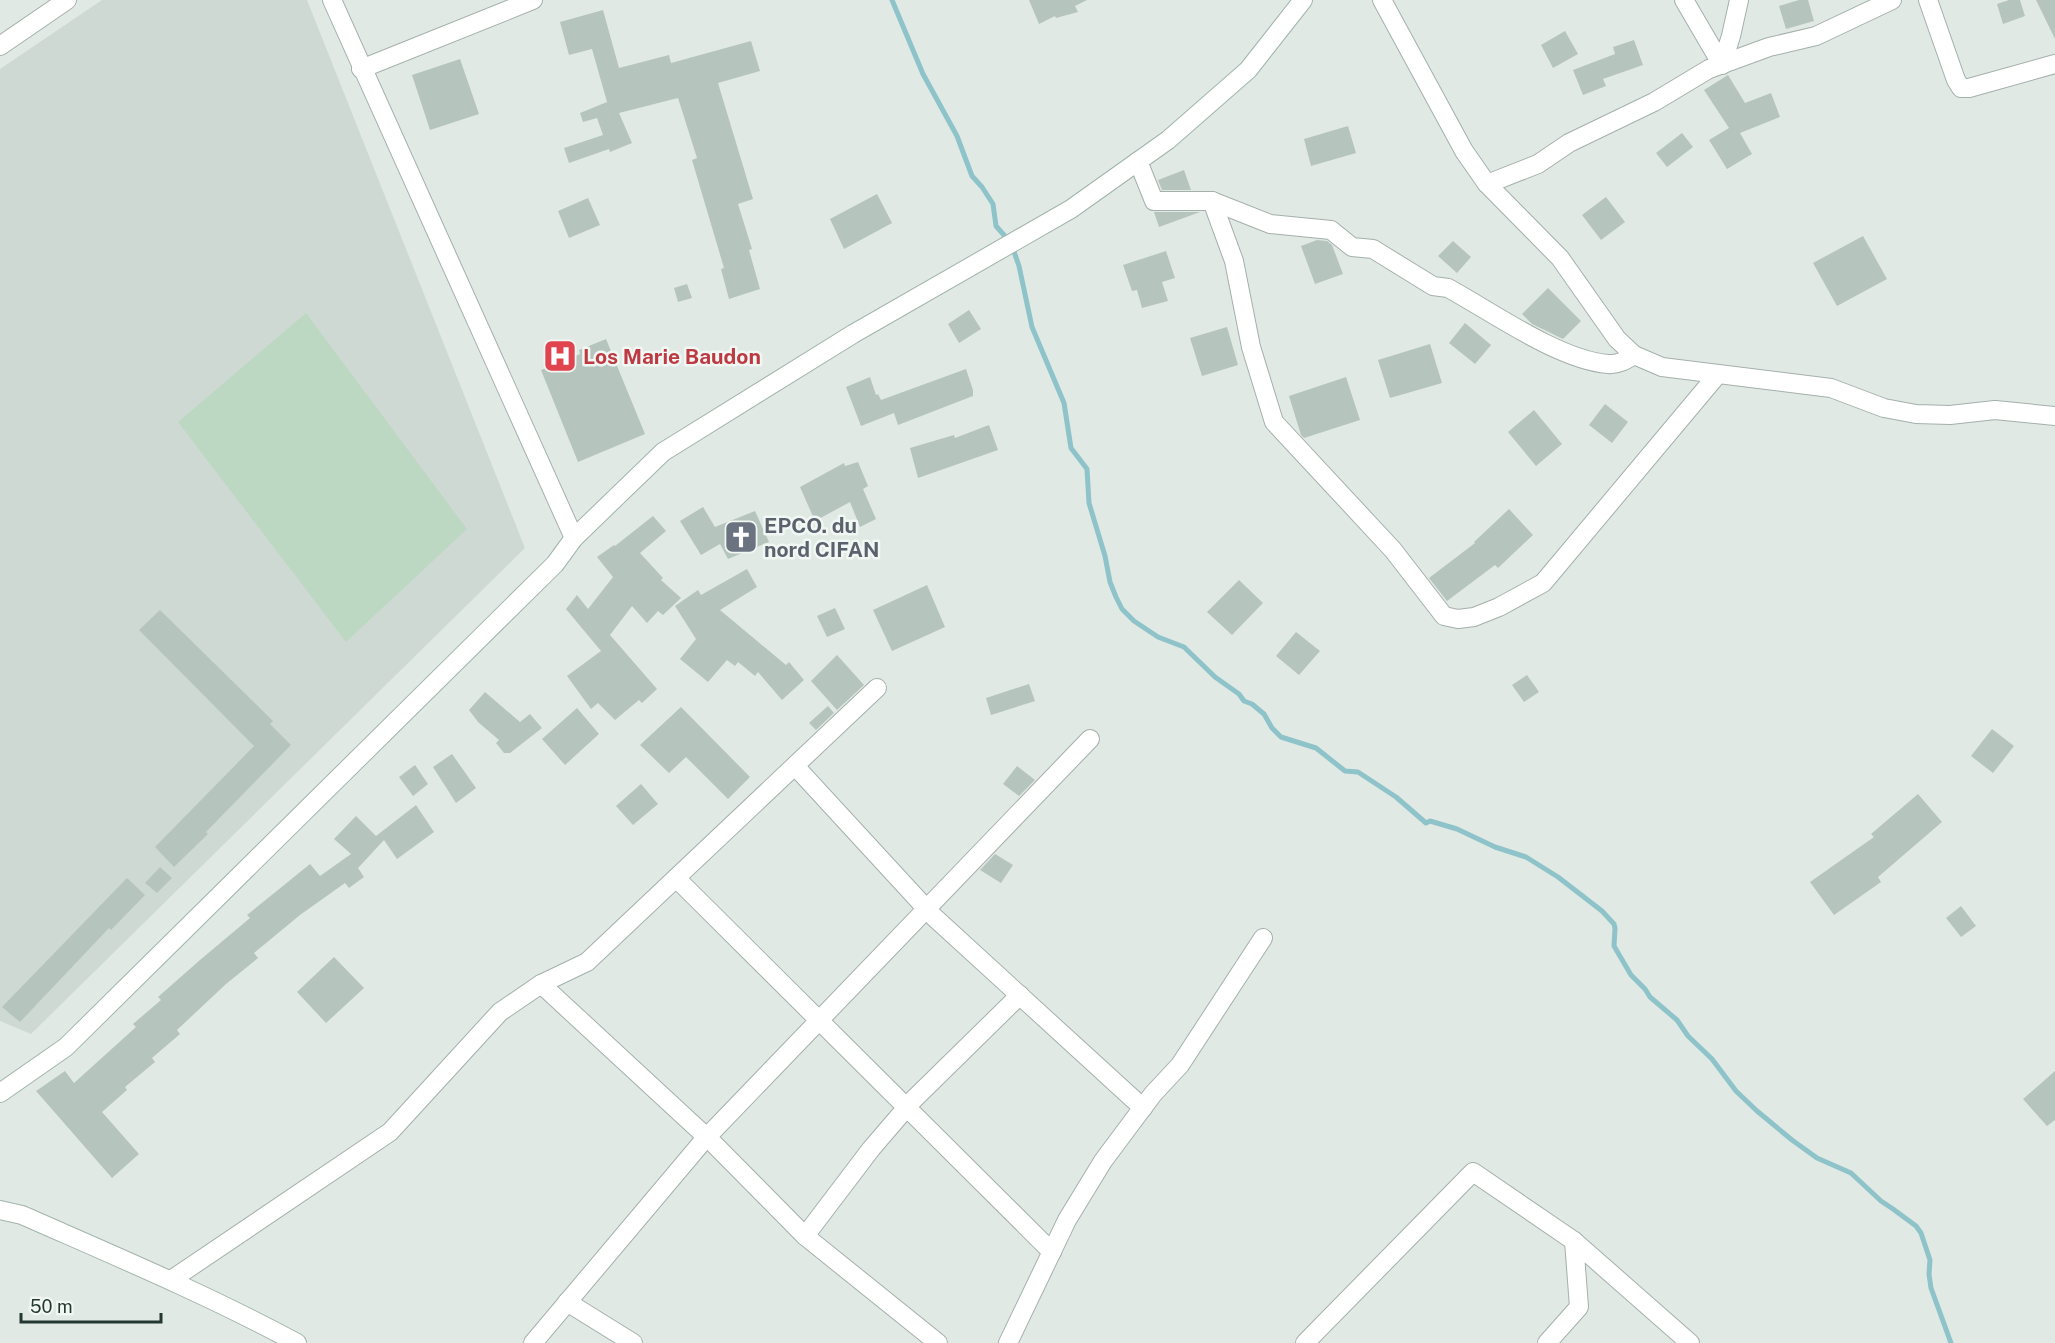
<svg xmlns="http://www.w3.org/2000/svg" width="2055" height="1343" font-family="'Public Sans',sans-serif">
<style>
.built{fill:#cfd9d4}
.green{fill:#bcd8c2}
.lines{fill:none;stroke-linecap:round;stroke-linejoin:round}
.stream{stroke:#8ec3c9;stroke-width:5}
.building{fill:#b6c4be}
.street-casing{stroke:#a4b0ab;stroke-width:20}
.secondary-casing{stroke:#a1b4ac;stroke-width:20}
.street{stroke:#fff;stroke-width:18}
.secondary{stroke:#fff;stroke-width:18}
.labels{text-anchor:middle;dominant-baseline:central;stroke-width:5;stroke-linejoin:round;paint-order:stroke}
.health-label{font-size:21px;font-weight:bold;fill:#be3a42;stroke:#f1f7f3;text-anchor:start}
.worship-label{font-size:21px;font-weight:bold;fill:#5b616d;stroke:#f1f7f3;text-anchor:start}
</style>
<rect width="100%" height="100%" fill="#e1e9e5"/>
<polygon class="built" points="102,0 307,0 525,548 31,1034 0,1021 0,69"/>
<polygon class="green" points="306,313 467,529 346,642 178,422"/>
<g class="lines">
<polyline class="stream" points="892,0 923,74 957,136 972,176 982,187 993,204 996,226 1011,243 1019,266 1032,327 1064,403 1071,448 1087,469 1089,503 1105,556 1110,582 1116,597 1122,609 1134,621 1158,637 1184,647 1215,677 1239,694 1244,701 1252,704 1264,714 1272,728 1281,737 1316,748 1345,771 1358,772 1396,797 1426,823 1430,821 1457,829 1495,847 1526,857 1558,877 1602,911 1614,924 1615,928 1614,946 1631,975 1645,989 1650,997 1677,1020 1688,1036 1712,1059 1736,1091 1757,1111 1792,1140 1817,1158 1851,1173 1881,1201 1893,1209 1916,1226 1921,1233 1930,1260 1929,1274 1931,1288 1951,1343"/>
</g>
<g class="building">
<polygon points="1029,0 1087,0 1075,6 1078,12 1056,18 1055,16 1039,24"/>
<polygon points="1799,0 1808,0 1814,21 1786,29 1779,6"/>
<polygon points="2009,0 2020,0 2025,16 2003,24 1997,4"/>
<polygon points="2036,0 2055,0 2055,39"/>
<polygon points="603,10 619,68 669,55 671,63 751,41 760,71 718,83 753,199 738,204 752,249 749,250 760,289 729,299 721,269 724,268 692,160 697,158 678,98 619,113 632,143 610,152 609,149 569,163 564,148 603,135 597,118 583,122 580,113 607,102 592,49 569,55 560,22"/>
<polygon points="1565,31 1578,54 1553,68 1541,45"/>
<polygon points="1634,40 1643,65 1603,79 1606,86 1583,95 1573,70 1615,54 1613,47"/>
<polygon points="460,59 479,114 430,130 412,75"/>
<polygon points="1728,75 1745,103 1771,93 1780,117 1740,133 1752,154 1727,169 1709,140 1729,128 1704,90"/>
<polygon points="1348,126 1356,153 1311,166 1304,139"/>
<polygon points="1682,133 1693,147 1667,167 1656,153"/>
<polygon points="1184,170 1191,190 1162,190 1158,180"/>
<polygon points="877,194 892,223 844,249 830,219"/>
<polygon points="1606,197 1625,222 1601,240 1582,215"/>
<polygon points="588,198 600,225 569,238 558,211"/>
<polygon points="1154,212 1200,212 1159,227"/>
<polygon points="1863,236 1887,279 1837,306 1813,263"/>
<polygon points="1317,240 1327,241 1332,245 1343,274 1315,284 1301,246"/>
<polygon points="1453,241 1471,257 1457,273 1438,256"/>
<polygon points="1166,251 1175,278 1162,282 1168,301 1142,308 1137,290 1132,291 1123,265"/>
<polygon points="687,284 692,298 678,302 674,288"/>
<polygon points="1548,288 1581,321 1563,339 1532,324 1522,314"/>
<polygon points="969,310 981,329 959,343 948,324"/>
<polygon points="1465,323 1491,345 1475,364 1449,343"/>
<polygon points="1227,327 1238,365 1202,376 1190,338"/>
<polygon points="606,339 645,434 578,462 541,370 580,354 579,350"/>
<polygon points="1430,344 1442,383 1390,398 1378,360"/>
<polygon points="966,369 973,390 973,396 898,425 894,413 861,426 846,387 870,377 876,395 878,394 881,400"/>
<polygon points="1346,377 1360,420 1304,438 1301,435 1289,396"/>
<polygon points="1605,404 1628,422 1612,443 1589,425"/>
<polygon points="1534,410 1562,444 1536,466 1508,432"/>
<polygon points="989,425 998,450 918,478 910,448 954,435 955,438"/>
<polygon points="858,462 868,486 863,489 876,519 860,527 850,502 815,521 800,487 844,463 845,466"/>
<polygon points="703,507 715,527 755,511 769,542 728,559 720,544 701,555 680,521"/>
<polygon points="1509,509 1533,535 1498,568 1495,565 1447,601 1429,578 1475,543 1474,542"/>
<polygon points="653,516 666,531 640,553 663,578 661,580 681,598 663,615 658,611 647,623 632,606 610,635 657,689 642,703 639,700 615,720 598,703 591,709 567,676 601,651 566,609 577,595 588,609 613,577 597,557 614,545 615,546"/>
<polygon points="747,569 757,587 720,610 786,665 789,662 804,680 782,700 758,672 755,676 738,662 735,666 727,660 708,682 680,659 696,639 675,606 698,590 701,595"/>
<polygon points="1239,580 1263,603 1232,635 1207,612"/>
<polygon points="927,585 945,627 892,651 873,610"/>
<polygon points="835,608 845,629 827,637 817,616"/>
<polygon points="160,610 273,721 270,724 291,745 206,832 208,834 174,867 155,847 254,746 139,630"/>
<polygon points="1296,632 1320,651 1299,675 1276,656"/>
<polygon points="837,655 864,685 837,710 811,681"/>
<polygon points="1527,675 1539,692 1524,702 1512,685"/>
<polygon points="1029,684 1035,701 991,715 986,698"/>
<polygon points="485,692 520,722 530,714 542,728 510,753 504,753 496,743 499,740 478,722 469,710"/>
<polygon points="828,706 834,713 816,730 809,723"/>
<polygon points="681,707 750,777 728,799 686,757 669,773 640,745"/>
<polygon points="577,708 599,734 565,765 542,739"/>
<polygon points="1992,729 2014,746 1993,773 1971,756"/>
<polygon points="452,754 476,788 456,803 433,767"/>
<polygon points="415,765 428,784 413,796 399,777"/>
<polygon points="1017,766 1035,780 1019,796 1003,784"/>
<polygon points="641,784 658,804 633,825 616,806"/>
<polygon points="1918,794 1942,822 1878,877 1881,882 1834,915 1810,882 1874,837 1871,834"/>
<polygon points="416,805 434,832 397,859 384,840 358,868 364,877 349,888 345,883 300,915 254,953 258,958 226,984 177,1030 180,1034 152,1058 155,1062 125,1087 127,1090 102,1112 139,1154 112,1178 36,1091 65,1071 74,1083 136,1027 133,1024 161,1000 158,997 200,960 250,918 247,915 273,894 310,864 320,876 351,854 334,839 356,816 376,836"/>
<polygon points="995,854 1013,865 1001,883 980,870"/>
<polygon points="160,867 172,878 157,893 145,883"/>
<polygon points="127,878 145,895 111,930 109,928 20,1022 2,1007"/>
<polygon points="1961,906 1976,926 1961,937 1946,918"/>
<polygon points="334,957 364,988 326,1023 297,992"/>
<polygon points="2055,1071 2055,1120 2047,1126 2023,1099"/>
</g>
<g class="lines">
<defs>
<g id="street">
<polyline points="332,0 574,538"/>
<polyline points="1382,0 1464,151 1487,184 1560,258 1617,339 1634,355 1662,367 1831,388 1884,408 1916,414 1950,415 1995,410 2055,416"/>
<polyline points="1684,0 1722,65 1731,36 1739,0"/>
<polyline points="1928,0 1956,80 1961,88 1969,88 2055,64"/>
<polyline points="0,46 67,0"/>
<polyline points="361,69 533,0"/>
<polyline points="1138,161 1154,201 1212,201 1234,261 1251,347 1274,422 1393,550 1444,616 1458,619 1474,617 1499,607 1543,583 1718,374"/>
<polyline points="1487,184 1538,164 1569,143 1654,102 1709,69 1769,47 1816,36 1892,0"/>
<path d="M 1212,201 L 1270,224 L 1331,230 L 1352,247 L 1373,249 L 1433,286 L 1448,288 C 1492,312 1559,360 1608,364 C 1618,365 1626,360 1634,355"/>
<polyline points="795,766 934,917 1143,1108"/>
<polyline points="676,878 1052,1252"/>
<polyline points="541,984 713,1143 805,1236 938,1343"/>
<polyline points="805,1236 871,1149 913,1100 1020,995"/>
<polyline points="171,1280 390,1132 500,1012 541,984 587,962 877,688"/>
<polyline points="567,1302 633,1343"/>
<polyline points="533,1343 704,1140 1090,739"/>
<polyline points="1008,1343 1067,1220 1103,1161 1153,1094 1180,1065 1263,938"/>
<polyline points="1305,1343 1473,1172 1574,1241 1690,1343"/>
<polyline points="1547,1343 1579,1307 1574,1241"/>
</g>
<g id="secondary">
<polyline points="0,1093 66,1047 555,564 574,538 663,452 853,334 1071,209 1168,140 1248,70 1303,0"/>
<path d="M 0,1210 L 22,1215 C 115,1256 208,1295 297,1343"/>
</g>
</defs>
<use href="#street" class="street-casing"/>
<use href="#secondary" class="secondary-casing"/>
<use href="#street" class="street"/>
<use href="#secondary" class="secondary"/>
</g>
<defs>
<symbol id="hospital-square" viewBox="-11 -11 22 22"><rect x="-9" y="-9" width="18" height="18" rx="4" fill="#e0444e" stroke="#f1f7f3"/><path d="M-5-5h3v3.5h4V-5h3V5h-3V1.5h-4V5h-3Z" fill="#fff"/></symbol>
<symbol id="church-square" viewBox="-11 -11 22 22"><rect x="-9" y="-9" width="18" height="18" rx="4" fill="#6b7280" stroke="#f1f7f3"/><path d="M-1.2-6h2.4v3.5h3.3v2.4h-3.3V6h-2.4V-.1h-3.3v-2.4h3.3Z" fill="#fff"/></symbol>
</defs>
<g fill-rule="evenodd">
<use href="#hospital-square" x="541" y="337" width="38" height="38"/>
<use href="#church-square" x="722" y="518" width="38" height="38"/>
</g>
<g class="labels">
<g class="health-label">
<text x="583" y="356">Los Marie Baudon</text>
</g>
<g class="worship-label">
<text x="764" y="525">EPCO. du<tspan x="764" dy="24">nord CIFAN</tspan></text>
</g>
</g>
<path d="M21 1313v9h140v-9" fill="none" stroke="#233831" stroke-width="3"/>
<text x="30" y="1313" font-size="18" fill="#233831" stroke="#f1f7f3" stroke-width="4.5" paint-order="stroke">50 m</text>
</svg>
